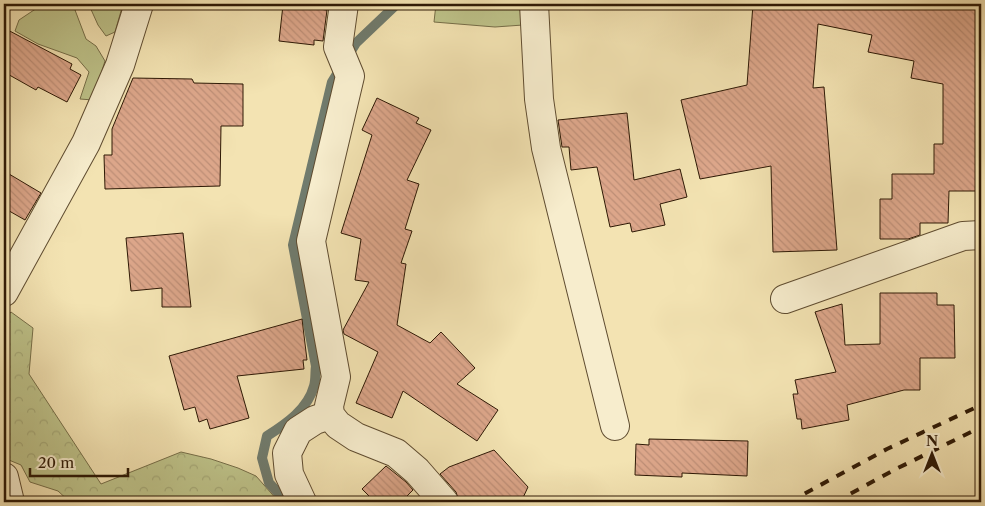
<svg xmlns="http://www.w3.org/2000/svg" width="985" height="506" font-family="'Libre Caslon Text',serif">
<style>
.green{fill:#bec38a;stroke:#766e48}
.forest{fill:url(#forest-crowns);stroke:#766e48}
.lines{fill:none;stroke-linecap:round;stroke-linejoin:round}
.stream{stroke:#707b6d;stroke-width:10}
.building{fill:url(#building-back-hatch);stroke:#2e1905}
.minor-casing{stroke:#5f4c30;stroke-width:30}
.minor{stroke:#f7edcd;stroke-width:28}
.rail{stroke:#2e1905;stroke-width:4;stroke-dasharray:9 9;stroke-linecap:butt}
</style>
<defs>
<pattern id="forest-crowns" width="20" height="18" patternUnits="userSpaceOnUse" patternTransform="scale(1.25)"><rect width="20" height="18" fill="#bec38a"/><path d="M2 6a3 3 0 1 1 6 0M12 15a3 3 0 1 1 6 0" fill="none" stroke="#a4a776"/></pattern>
<pattern id="building-back-hatch" width="6" height="6" patternUnits="userSpaceOnUse" patternTransform="scale(1.25)"><rect width="6" height="6" fill="#dca68a"/><path d="M-1 5l2 2M0 0l6 6M5-1l2 2" fill="none" stroke="#bd8e76"/></pattern>
</defs>
<rect width="100%" height="100%" fill="#f3e3b2"/>
<filter id="stains"><feTurbulence type="fractalNoise" baseFrequency=".004" numOctaves="4"/><feColorMatrix values="0 0 0 0 .2 0 0 0 0 .09 0 0 0 0 .02 0 0 0 .5 -.17"/></filter>
<radialGradient id="worn" r=".72"><stop offset=".6" stop-color="#630" stop-opacity="0"/><stop offset="1" stop-color="#630" stop-opacity=".3"/></radialGradient>
<g class="green">
<polygon points="43,4 123,4 115,32 106,36 98,25 89,5 75,10 86,39 96,46 105,61 93,100 80,99 89,72 77,58 38,44 15,31 19,20"/>
<polygon points="436,4 523,4 523,25 495,27 434,22"/>
</g>
<polygon class="forest" points="11,312 33,328 29,374 101,484 181,452 211,459 238,468 256,476 279,502 70,502 58,491 30,482 21,465 4,458 4,320"/>
<g class="lines">
<path class="stream" d="M 287,502 L 269,483 L 262,458 L 267,436 C 286,424 308,409 314,386 C 316,380 315,372 316,366 L 293,245 L 332,82 L 356,43 L 397,4"/>
</g>
<g class="building">
<polygon points="753,4 955,4 981,9 981,191 949,191 948,223 920,223 920,235 908,239 880,239 880,199 892,199 892,174 934,174 934,144 943,144 943,84 911,78 914,61 868,52 872,35 818,24 813,88 824,87 837,250 773,252 771,166 700,179 681,100 747,85"/>
<polygon points="283,5 327,10 323,41 314,40 314,45 279,41"/>
<polygon points="4,28 72,64 70,69 81,75 67,102 38,87 36,90 4,72"/>
<polygon points="133,78 192,79 194,83 243,84 243,126 221,126 220,186 105,189 104,155 112,155 112,129"/>
<polygon points="377,98 419,118 416,123 431,130 407,180 419,184 405,229 412,231 401,263 406,264 397,325 430,343 441,332 475,368 457,384 498,410 477,441 403,391 392,418 356,403 378,352 344,334 343,330 369,282 355,280 361,239 341,233 372,135 362,130"/>
<polygon points="627,113 634,180 680,169 687,197 660,204 665,225 632,232 630,223 610,227 597,167 571,170 569,147 562,147 558,120"/>
<polygon points="4,171 41,193 25,220 4,208"/>
<polygon points="183,233 191,307 162,307 162,288 131,291 126,238"/>
<polygon points="880,293 937,293 937,305 954,305 955,358 920,358 920,390 904,390 847,405 849,420 802,429 801,419 797,419 793,394 798,394 795,380 836,372 815,312 842,304 845,345 880,344"/>
<polygon points="302,319 307,360 303,360 304,369 237,376 249,418 210,429 207,419 199,422 195,407 184,410 169,356"/>
<polygon points="649,439 748,441 747,476 682,473 682,477 635,475 636,444 649,445"/>
<polygon points="494,450 528,487 521,502 459,502 456,492 440,474 449,467"/>
<polygon points="386,466 406,482 413,490 401,502 375,502 362,489"/>
</g>
<g class="lines">
<defs>
<g id="minor">
<polyline points="344,4 338,47 350,76 311,241 336,377 329,406 330,415 338,425 356,437 396,453 417,471 444,502"/>
<polyline points="534,4 539,99 546,148 615,426"/>
<polyline points="4,292 86,143 120,65 139,4"/>
<polyline points="785,299 963,236 981,235"/>
<polyline points="4,477 10,502"/>
<polyline points="302,502 289,474 287,453 298,431 315,420 330,415"/>
</g>
</defs>
<use href="#minor" class="minor-casing"/>
<use href="#minor" class="minor"/>
<g class="rail">
<polyline points="789,502 887,449 981,405"/>
<polyline points="835,502 896,469 981,427"/>
</g>
</g>
<rect width="985" height="506" fill="none" stroke="#f3e3b2" stroke-width="20"/>
<rect x="5" y="5" width="975" height="496" fill="none" stroke="#2e1905" stroke-width="2.5"/>
<rect x="10" y="10" width="965" height="486" fill="none" stroke="#2e1905"/>
<g transform="translate(932 454)" stroke="#f7edcd" stroke-width="4" paint-order="stroke">
<path d="M0-4L9 19L0 12L-9 19Z" fill="#2e1905"/>
<text y="-8" font-size="14" font-weight="bold" text-anchor="middle" fill="#2e1905">N</text>
</g>
<path d="M30 468v8h98v-8" fill="none" stroke="#2e1905" stroke-width="2.5"/>
<text x="38" y="468" font-size="15" fill="#2e1905" stroke="#f7edcd" stroke-width="4" paint-order="stroke">20 m</text>
<rect width="100%" height="100%" filter="url(#stains)"/>
<rect width="100%" height="100%" fill="url(#worn)"/>
</svg>
